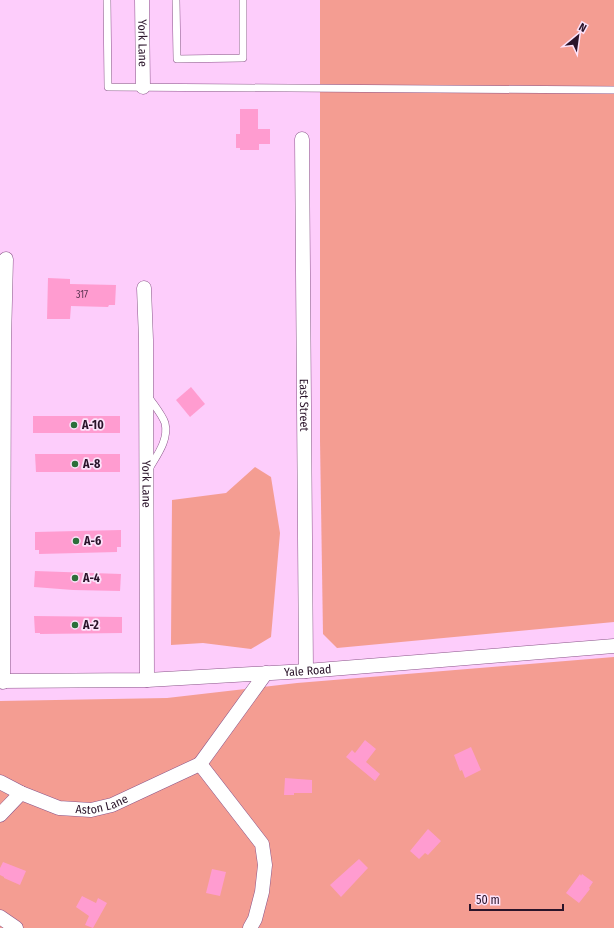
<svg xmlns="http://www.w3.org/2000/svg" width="614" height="928" font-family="'Fira Sans Condensed',sans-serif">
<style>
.green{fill:#f49d92}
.building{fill:#ff9cd0}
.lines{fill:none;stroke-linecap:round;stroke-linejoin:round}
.service-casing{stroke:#8a5589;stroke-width:8}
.minor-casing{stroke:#8a5589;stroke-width:15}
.service{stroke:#fff;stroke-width:7}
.minor{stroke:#fff;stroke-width:14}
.poi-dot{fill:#2d6f3a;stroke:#fce3fb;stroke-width:1.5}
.labels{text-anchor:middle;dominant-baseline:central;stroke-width:3.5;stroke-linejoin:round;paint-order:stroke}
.number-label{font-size:10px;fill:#5f3654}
.street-label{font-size:12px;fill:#2a142a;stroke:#fce3fb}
.poi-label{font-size:12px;font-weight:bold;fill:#2a142a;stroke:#fce3fb;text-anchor:start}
</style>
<rect width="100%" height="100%" fill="#fdcdfb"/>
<g class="green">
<polygon points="320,0 614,0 614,622 337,648 323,634 320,440"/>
<polygon points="255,467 271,477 280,533 271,637 251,649 203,643 171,645 172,500 226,493"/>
<polygon points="614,657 614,928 0,928 0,701 167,698 297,683"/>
</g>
<g class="building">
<polygon points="240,109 258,109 258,129 270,129 270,144 259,144 259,150 240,150 240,148 236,148 236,134 240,134"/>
<polygon points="48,278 70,279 70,284 116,285 115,305 109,305 108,307 71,306 70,319 47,319"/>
<polygon points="191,387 205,404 190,417 176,400"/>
<rect x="33" y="416" width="87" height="17"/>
<polygon points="35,454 120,454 120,472 36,472"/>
<polygon points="121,530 121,547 117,547 117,552 39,554 39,550 35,550 35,532"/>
<polygon points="35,571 121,574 120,591 73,590 34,587"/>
<polygon points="34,616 122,617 122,633 40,634 40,633 35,633"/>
<polygon points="365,740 376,749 366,762 380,774 375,781 346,757 352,750 355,753"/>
<polygon points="471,747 481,770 465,778 462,770 460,771 454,755"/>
<polygon points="285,778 312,780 312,793 294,793 294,795 284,795"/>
<polygon points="428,829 441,841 428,855 425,853 419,859 410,851"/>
<polygon points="359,859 368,868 341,897 330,885"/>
<polygon points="3,862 26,871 20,885 4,878 4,877 0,875 0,868"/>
<polygon points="212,869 226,872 220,896 206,893"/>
<polygon points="580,874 581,876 582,874 593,882 589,888 590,889 579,903 566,893"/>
<polygon points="82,896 96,903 98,898 107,903 93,928 85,925 89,916 76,907"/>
</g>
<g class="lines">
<defs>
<g id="service">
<polyline points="107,0 108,87 614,90"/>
<polyline points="176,0 177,59 243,58 243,0"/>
<path d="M 148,396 C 153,404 162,414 165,423 C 169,440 157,455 149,469"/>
</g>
<g id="minor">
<path id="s1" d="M 142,0 L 143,87"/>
<path id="s2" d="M 302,139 L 306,671"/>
<path id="s3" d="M 144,288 L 146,340 L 147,680"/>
<path id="s4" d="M 0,681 L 147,680 L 306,671 L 614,646"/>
<polyline points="3,682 4,341 6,259"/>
<polyline points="200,764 266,673"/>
<path id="s5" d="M 0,782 L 21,793 L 59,808 L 91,810 L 112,805 L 200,764 L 262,844 L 265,865 L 262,892 L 255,919 L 250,928"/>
<polyline points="0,815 21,793"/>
<polyline points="0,917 16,928"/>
</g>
</defs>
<use href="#service" class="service-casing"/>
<use href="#minor" class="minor-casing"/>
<use href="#service" class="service"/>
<use href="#minor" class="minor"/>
</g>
<g class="poi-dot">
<circle cx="74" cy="425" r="4"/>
<circle cx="75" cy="464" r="4"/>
<circle cx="76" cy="541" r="4"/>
<circle cx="75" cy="578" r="4"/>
<circle cx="75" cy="625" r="4"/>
</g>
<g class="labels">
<g class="number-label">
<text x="82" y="295">317</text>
</g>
<g class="street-label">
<text stroke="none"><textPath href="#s1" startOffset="43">York Lane</textPath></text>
<text stroke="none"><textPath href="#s2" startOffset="266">East Street</textPath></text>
<text stroke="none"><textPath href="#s3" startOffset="196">York Lane</textPath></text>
<text stroke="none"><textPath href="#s4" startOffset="308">Yale Road</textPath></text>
<text stroke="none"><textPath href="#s5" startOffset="108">Aston Lane</textPath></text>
</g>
<g class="poi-label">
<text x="82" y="425">A-10</text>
<text x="83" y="464">A-8</text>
<text x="84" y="541">A-6</text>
<text x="83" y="578">A-4</text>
<text x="83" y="625">A-2</text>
</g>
</g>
<g transform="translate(578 36) rotate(29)" stroke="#fce3fb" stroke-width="3" paint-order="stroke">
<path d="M0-3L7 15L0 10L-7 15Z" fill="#2a142a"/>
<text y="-6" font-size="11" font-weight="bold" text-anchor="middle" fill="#2a142a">N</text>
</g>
<path d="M470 904v6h93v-6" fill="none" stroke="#2a142a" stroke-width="2"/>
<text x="476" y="904" font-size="12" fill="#2a142a" stroke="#fce3fb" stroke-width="3" paint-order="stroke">50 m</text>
</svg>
